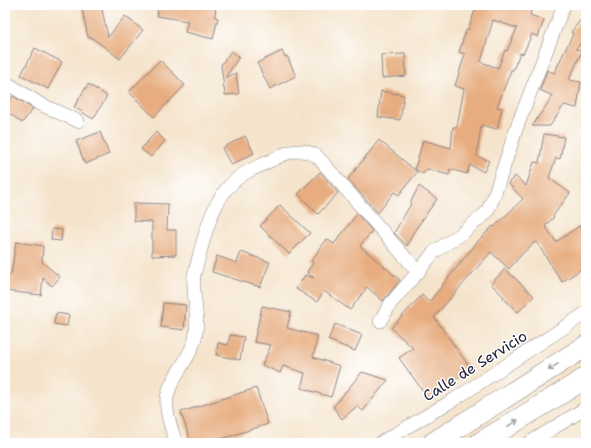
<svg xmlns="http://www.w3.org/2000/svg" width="591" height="448" font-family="'Shantell Sans',sans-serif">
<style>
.building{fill:#e7ad80;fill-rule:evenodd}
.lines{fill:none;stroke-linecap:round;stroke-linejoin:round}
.street-casing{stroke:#8c8384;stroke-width:14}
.primary-casing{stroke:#8c8384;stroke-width:22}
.street{stroke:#fff;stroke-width:13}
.primary{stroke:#fff;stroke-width:21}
.oneway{stroke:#9c9ca7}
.labels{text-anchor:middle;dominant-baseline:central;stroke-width:3;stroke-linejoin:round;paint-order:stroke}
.street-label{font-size:15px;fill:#22223b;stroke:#fff}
</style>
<rect width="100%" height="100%" fill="#fff"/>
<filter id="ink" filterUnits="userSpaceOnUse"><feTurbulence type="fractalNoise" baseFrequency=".025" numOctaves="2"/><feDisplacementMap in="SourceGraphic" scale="8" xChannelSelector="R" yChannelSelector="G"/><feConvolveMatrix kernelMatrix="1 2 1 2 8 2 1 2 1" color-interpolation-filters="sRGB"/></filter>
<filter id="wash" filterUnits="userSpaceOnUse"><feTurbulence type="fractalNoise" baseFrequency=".012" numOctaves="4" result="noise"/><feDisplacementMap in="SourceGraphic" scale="16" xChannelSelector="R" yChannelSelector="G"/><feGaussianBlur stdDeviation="0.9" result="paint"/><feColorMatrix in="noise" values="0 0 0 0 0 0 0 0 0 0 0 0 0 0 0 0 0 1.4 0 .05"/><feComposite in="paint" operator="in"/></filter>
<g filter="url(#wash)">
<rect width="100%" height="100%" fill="#f5e4cc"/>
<g id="blocks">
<g class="building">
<polygon points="81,5 101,5 108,37 125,16 143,30 120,59 91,37 88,37"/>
<polygon points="158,5 216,5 215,17 218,18 213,39 185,32 188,21 157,16"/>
<path d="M 477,5 L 533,5 L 530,15 L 544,20 L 538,37 L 532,34 L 523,54 L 520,53 L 513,70 L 511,70 L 497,107 L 502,108 L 497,129 L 481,125 L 477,156 L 489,161 L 484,172 L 470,165 L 467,174 L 450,169 L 449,175 L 427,169 L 423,174 L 415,169 L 423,140 L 451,148 L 453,127 L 457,127 L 464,89 L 455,86 L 465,54 L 459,52 L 466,30 L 468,30 ZM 493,20 L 517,28 L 507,51 L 505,50 L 498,68 L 481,62 Z"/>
<polygon points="586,13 586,36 576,49 582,51 569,80 581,82 577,108 564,105 550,126 532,126 553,96 540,90 547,70 554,73 573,34 571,32"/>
<polygon points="35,48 62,62 48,89 21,75"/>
<polygon points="231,51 239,57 225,78 236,73 239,94 225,95 221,65"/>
<polygon points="282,51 285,57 287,56 296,76 270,89 257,63"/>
<polygon points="405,54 406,76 382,78 381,55"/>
<polygon points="160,60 185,85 154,117 129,92"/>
<polygon points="88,84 107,96 93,119 74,107"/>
<polygon points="381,91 404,95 400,120 378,117"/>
<polygon points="13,96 33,109 22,123 5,110 5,106"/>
<polygon points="100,132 109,154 85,164 76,141"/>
<polygon points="156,132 165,141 151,157 141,149"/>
<polygon points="544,134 564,137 560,159 556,158 549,178 570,193 553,216 554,217 545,226 556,242 579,226 586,237 586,266 562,282 537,243 535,242 521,255 509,269 491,252 434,317 471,369 429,399 399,358 413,348 391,328 422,295 429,302 478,241 493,226 494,227 523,199 508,183 515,176 526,186 534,162 539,163"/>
<polygon points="245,136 254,153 231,165 222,148"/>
<polygon points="379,140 417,172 399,195 394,192 378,213 348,179"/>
<polygon points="320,172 338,193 318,214 298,194"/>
<polygon points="419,186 437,199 413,233 407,246 394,233 411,204 410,203"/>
<polygon points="134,203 168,204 167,230 176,230 176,255 152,256 152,222 134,221"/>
<polygon points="280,205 310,233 289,254 260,226"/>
<polygon points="357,214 372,231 360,246 400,280 383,301 367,287 350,310 324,291 317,302 296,289 305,275 314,278 307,272 313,263 311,261 327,239 334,244"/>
<polygon points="52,229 62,230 61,241 51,240"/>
<polygon points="16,242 43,246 42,262 60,277 52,286 43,278 41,295 5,291 5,275 11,275"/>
<polygon points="241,252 270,262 260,287 212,272 217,256 237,263"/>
<polygon points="505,269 534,296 518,312 503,298 504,297 491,284"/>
<polygon points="163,303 186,305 184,330 161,327"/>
<polygon points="262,306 291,312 287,328 318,336 313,357 340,366 331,397 301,388 305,373 283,366 280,373 262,365 271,345 254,342"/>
<polygon points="56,313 69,315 67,326 54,324"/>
<polygon points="335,324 362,335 355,351 328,340"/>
<polygon points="230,335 244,337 240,360 216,355 218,343 228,345"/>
<polygon points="362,372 388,380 363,411 357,406 342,419 333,407"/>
<polygon points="256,388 268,424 209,443 191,443 181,412"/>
</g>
</g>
</g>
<g filter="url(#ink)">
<use href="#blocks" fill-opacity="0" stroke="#8c8384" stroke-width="1"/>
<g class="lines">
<defs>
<g id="street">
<polyline points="5,82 40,104 78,121"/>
<polyline points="380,321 391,303 418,272 434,252 461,234 487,212 494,196 518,124 564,5"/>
<path d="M 176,443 C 172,429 165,413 167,398 C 170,377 190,360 195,339 C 200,318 192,296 194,275 C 204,241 210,196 242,175 C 251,169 262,165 272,160 C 288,151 301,147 317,156 L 418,272"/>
<polyline points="380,443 455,399 586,313"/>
<polyline points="529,443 586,408"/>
</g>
<g id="primary">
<polyline points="433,443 586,346"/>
<polyline points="480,443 586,378"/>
</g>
</defs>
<use href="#street" class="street-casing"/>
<use href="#primary" class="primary-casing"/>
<use href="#street" class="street"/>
<use href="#primary" class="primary"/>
</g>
<defs><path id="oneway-shaft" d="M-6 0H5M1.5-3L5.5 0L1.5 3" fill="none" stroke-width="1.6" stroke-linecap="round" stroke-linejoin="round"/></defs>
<g class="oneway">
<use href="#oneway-shaft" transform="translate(553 367) rotate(148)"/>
<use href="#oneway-shaft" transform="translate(513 423) rotate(-32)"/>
</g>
</g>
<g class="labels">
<g class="street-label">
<text transform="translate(475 366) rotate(-32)">Calle de Servicio</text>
</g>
</g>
<rect width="591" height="448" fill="none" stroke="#fff" stroke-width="20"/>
</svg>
